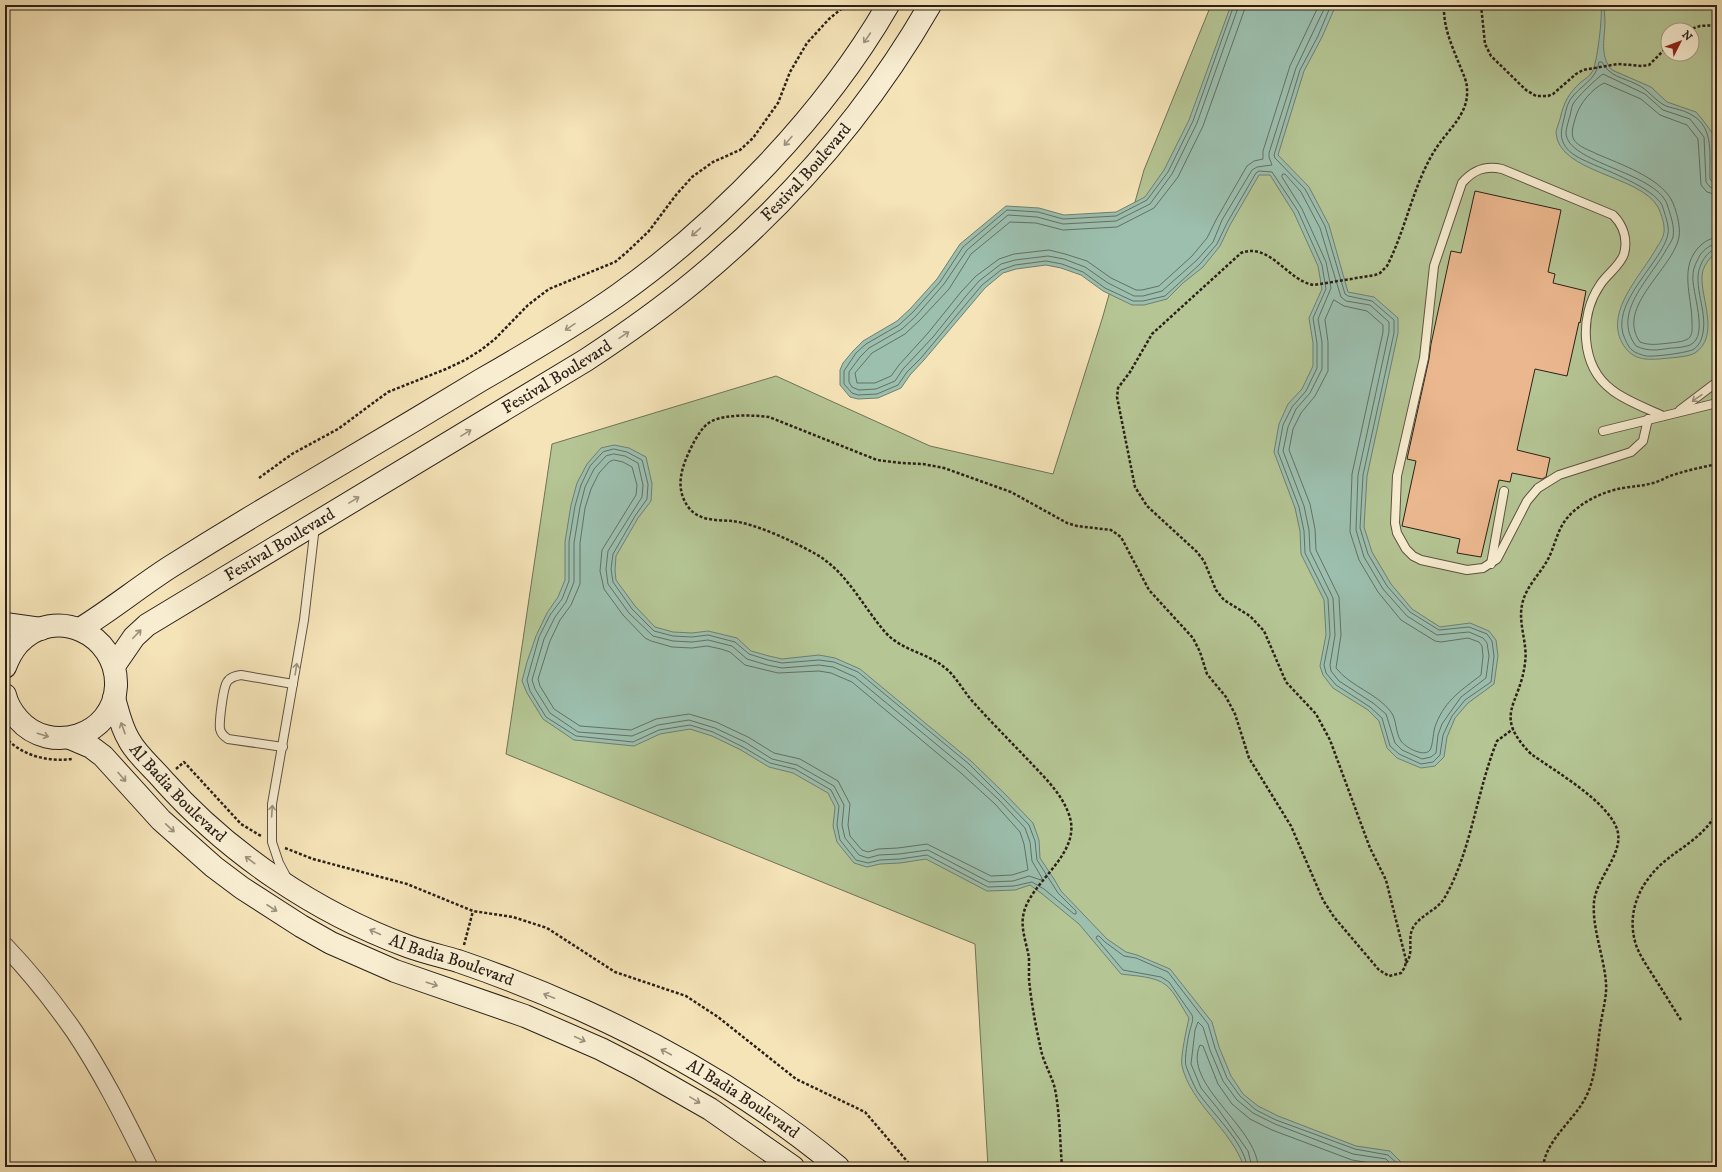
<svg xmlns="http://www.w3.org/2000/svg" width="1722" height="1172" font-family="'IM FELL DW Pica',serif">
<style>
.green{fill:#b5c594;stroke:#707256;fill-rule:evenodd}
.water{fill:#9cbfae;stroke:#6f7f72}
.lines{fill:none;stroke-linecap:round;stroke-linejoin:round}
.shore{stroke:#647064;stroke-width:1}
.building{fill:#ebb78e;stroke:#2b2019}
.lane-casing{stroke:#5e5141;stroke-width:10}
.street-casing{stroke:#5e5141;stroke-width:19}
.secondary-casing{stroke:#2b2019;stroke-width:24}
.path{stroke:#2b2019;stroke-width:2.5;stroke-dasharray:3 2;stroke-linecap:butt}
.lane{stroke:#f8edd1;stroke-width:8}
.street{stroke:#f8edd1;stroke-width:17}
.secondary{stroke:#f8edd1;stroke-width:22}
.oneway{stroke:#9c917e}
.labels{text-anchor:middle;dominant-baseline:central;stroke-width:4;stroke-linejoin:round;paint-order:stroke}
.street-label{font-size:17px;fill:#2b2019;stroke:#f8edd1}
</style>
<rect width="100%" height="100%" fill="#f5e4b8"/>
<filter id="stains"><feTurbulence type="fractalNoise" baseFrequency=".005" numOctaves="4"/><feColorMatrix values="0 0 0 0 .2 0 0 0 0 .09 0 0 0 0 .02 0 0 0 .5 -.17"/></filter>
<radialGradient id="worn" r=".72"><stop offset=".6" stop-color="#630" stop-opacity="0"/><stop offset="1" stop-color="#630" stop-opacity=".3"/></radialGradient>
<path class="green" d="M 1211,5 L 1717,5 L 1717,1167 L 988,1167 L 975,944 L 506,754 L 552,444 L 776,376 L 930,446 L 1053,474 L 1103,316 L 1144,170 ZM 1668,30 L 1692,30 L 1692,54 L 1668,54 Z"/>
<g class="water">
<polygon points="1231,5 1336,5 1322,37 1304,71 1278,155 1309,187 1329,225 1348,292 1374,297 1398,318 1398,333 1367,476 1364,527 1372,552 1391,584 1412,609 1440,627 1470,623 1489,631 1496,640 1498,656 1494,684 1468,703 1455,718 1447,737 1444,757 1435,766 1421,768 1397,758 1387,748 1379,721 1368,710 1333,688 1323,675 1320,666 1326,635 1324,600 1301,554 1300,531 1295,508 1274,452 1279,424 1288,404 1302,389 1313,366 1313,343 1309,318 1322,289 1318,266 1294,213 1270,175 1259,175 1230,225 1220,246 1203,267 1183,283 1167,299 1144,305 1132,305 1103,291 1081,275 1061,268 1046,265 1016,269 1003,273 985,288 924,360 910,375 901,388 878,398 858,399 850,397 840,385 840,370 843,363 853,351 863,341 897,321 910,309 937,279 960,244 1006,206 1039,208 1064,215 1116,212 1145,197 1164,170 1189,120"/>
<path d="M 1601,5 L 1604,5 C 1604,10 1605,16 1605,21 C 1605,38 1599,56 1612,70 L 1651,87 L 1667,102 L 1696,112 L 1702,119 L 1713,134 L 1714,179 L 1717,181 L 1717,251 C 1710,258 1702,266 1702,277 C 1701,299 1720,336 1695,353 C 1689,357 1668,358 1659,359 C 1644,360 1633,359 1624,346 C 1602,313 1642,275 1657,247 C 1661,241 1665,235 1664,227 C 1664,222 1660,211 1658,207 C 1640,175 1559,173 1556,133 C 1556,129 1559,123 1560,119 C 1564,102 1568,94 1581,82 C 1585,79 1590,76 1592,72 C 1597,66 1603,13 1601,5 Z"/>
<path d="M 614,445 L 629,448 L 646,457 L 652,484 L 651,501 L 638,518 L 616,556 L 615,570 L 616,580 L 635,606 L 655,627 L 673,632 L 692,633 L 708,631 L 737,638 L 751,651 L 769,656 L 782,659 L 819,655 L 835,658 L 860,669 L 971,761 L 1005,794 L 1033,823 L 1039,840 L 1040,858 L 1054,879 L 1061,891 L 1107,939 L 1126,952 L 1137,955 L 1170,969 L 1212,1022 L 1219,1047 L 1231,1076 L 1243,1094 L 1258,1106 L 1278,1116 L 1356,1146 L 1390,1151 L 1406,1167 L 1244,1167 C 1231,1129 1191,1104 1182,1066 C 1180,1058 1187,1027 1189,1018 C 1183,1009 1174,991 1166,985 C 1155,976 1134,976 1121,974 L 1079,924 L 1041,893 L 1030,885 L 1015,890 L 987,891 L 926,859 L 900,863 L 880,864 L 867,867 L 854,863 L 837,842 L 833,826 L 835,807 L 828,793 L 793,773 L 769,767 L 741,750 L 712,736 L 690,729 L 660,734 L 634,746 L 574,740 L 543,719 L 527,693 L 522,681 L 527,662 L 536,636 L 547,613 L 558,597 L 565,580 L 565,542 L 571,505 L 577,483 L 587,464 L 601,448 Z"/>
</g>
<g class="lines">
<g class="shore">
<polyline points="1234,5 1193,121 1168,172 1147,200 1116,216 1063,219 1038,212 1007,210 963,247 940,282 913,312 899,325 866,344 856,353 844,371 844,384 852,393 858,395 877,394 898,385 907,372 921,358 982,285 1001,270 1015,265 1046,261 1062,264 1083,272 1105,288 1133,301 1143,301 1165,296 1200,264 1217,244 1227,223 1256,173 1259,171 1272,172 1298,211 1322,265 1326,289 1313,318 1317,343 1317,368 1306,391 1292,407 1283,425 1278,452 1299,507 1304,531 1305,553 1328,599 1330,635 1324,665 1326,673 1336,685 1370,707 1382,718 1390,746 1399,754 1421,764 1433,762 1440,755 1443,735 1452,716 1465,700 1491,682 1494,656 1492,641 1487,634 1469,627 1439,630 1410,612 1387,586 1368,554 1360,528 1363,475 1394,333 1394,320 1372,301 1348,296 1345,294 1325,226 1305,189 1275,158 1274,155 1300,70 1318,36 1331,5"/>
<polyline points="1239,5 1197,123 1172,174 1150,204 1116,221 1063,224 1037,217 1008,215 967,250 944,284 916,316 902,329 869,348 860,357 849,372 849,382 852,387 859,390 876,389 895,381 903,369 933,337 966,296 979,281 1001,264 1015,260 1048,256 1064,259 1085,267 1108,283 1134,296 1143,296 1162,291 1197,260 1213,242 1222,220 1252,170 1257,167 1272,165 1269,157 1269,153 1296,68 1326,5"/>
<polyline points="1245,5 1244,11 1203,126 1178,177 1154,208 1117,227 1063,230 1036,223 1010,222 971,254 949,289 920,320 905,334 872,353 855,373 857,383 875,383 891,376 899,365 928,333 961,292 976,276 999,259 1014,254 1049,250 1065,254 1087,261 1111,278 1136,290 1142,290 1159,286 1192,256 1207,238 1217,218 1247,166 1254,161 1263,159 1263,151 1290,66 1319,5"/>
<polygon points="1283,174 1285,174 1301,192 1320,228 1341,297 1346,301 1370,305 1389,322 1389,332 1358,475 1356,530 1364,557 1383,589 1407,616 1437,635 1469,632 1483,638 1487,643 1489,656 1486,678 1461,697 1442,724 1438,735 1436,753 1431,757 1422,759 1402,750 1395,743 1386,714 1373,703 1339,681 1331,671 1330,665 1335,635 1333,598 1310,551 1309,530 1304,506 1283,451 1288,427 1296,409 1310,393 1322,369 1322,342 1318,319 1331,288 1326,262 1302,209 1282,177"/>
<path d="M 1717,184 L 1713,183 L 1710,179 C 1709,157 1715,128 1692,115 C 1684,110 1675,109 1666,106 C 1655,101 1648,89 1636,84 C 1622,77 1610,77 1602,62 L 1599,62 C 1596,81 1580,85 1570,100 C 1566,106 1565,116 1563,123 C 1561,131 1560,138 1565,146 C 1570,154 1581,159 1590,163 C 1608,171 1653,188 1662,205 C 1664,211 1667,220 1668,226 C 1674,253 1612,296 1623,334 C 1625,339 1628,347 1632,350 C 1635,353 1642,355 1646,356 C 1653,357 1688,353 1694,349 C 1697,347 1700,343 1701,340 C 1709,319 1697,296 1698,277 C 1698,267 1706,250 1717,249"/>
<path d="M 1717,189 L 1710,187 L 1706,182 L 1704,137 L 1690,119 L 1663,110 L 1645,94 L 1603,74 C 1597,78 1577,97 1573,104 C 1571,108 1571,114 1569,119 C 1568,123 1566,129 1566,133 C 1567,163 1655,172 1667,204 C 1670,214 1675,226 1673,237 C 1672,241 1668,246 1666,250 C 1650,279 1611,313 1636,346 C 1649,352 1658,350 1671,348 C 1677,348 1685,347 1690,345 C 1710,336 1691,291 1693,275 C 1693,268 1697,261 1700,255 C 1704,250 1710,244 1717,244"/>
<path d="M 1717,195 L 1707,192 L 1701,185 L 1698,139 L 1687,125 L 1660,115 L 1641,99 L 1604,83 C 1592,89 1580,103 1576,116 C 1574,123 1570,133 1574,140 C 1579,147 1589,150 1597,154 C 1620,164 1658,177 1671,199 C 1676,208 1681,227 1679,237 C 1673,269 1615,307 1640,342 C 1650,346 1659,344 1670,343 C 1676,342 1686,342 1690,337 C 1693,332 1692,327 1692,322 C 1692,296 1678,266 1701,245 C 1706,241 1710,238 1717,238"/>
<path d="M 1334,300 L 1344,306 L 1367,311 L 1383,325 L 1383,332 L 1352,474 L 1350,532 L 1359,560 L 1378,592 L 1401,620 L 1435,641 L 1441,642 L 1468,638 L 1479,642 L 1482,646 L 1483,656 L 1481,675 C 1462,690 1446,699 1436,724 C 1433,730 1433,746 1430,750 C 1424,758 1405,747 1401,741 C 1395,732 1397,720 1391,712 C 1377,693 1351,687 1336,668 L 1341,635 L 1339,597 L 1316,550 L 1315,529 L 1310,504 L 1289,450 L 1293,429 L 1301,413 L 1315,396 L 1328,371 L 1328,342 L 1325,320 Z"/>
<polygon points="614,449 627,452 642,460 648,484 647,499 635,516 613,554 611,569 613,582 632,609 654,631 673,636 692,637 708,635 735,642 749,654 768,660 782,663 819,660 834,662 858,672 969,764 1002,797 1029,825 1035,841 1037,860 1058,893 1076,911 1076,914 1074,914 1044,889 1032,882 1014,886 988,887 927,855 900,859 880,860 868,863 856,860 840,840 837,825 839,806 831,790 795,769 770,763 743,747 713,732 690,725 659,730 633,742 576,736 546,717 530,691 527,680 539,637 550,615 562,599 569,581 569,542 575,506 581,485 590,466 603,452"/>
<polygon points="614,454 625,456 638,463 643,485 642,497 608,551 606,569 608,584 629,613 653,636 673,641 692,642 708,640 732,646 747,659 767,665 782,668 819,665 833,667 855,677 965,768 999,800 1025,828 1030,842 1032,861 1042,878 1041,880 1029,876 1013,881 989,882 928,850 899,854 879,855 868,858 859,855 845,838 842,825 844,805 834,786 797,765 772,759 745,742 715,728 689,720 658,725 632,736 578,732 550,713 535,689 532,680 544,639 555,617 566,602 574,582 574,543 580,507 585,487 594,469 606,456"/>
<polygon points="614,460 623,462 632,467 637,485 636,495 602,550 600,571 604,589 623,615 645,638 651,641 672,647 692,648 707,646 721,649 730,652 745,665 778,673 819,671 831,673 852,682 961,773 995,804 1020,832 1024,844 1028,870 1012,875 991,876 927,844 898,848 878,849 868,852 862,850 850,836 848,825 850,804 838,781 800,759 774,753 748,737 716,722 689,714 656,719 631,730 580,726 554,709 540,686 538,679 550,641 560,620 571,605 580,584 580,543 585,508 591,489 599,473 609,462"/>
<path d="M 1247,1167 C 1245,1143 1211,1112 1197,1091 C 1193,1084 1189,1074 1186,1066 C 1184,1060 1188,1037 1190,1030 C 1191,1025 1194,1020 1192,1015 L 1169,982 L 1161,977 L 1123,970 L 1096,938 L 1097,936 L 1099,936 L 1105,942 L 1124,956 L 1136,958 L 1168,972 L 1208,1024 L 1215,1048 L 1227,1078 L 1240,1096 L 1256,1110 L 1276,1120 L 1355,1149 L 1388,1155 L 1401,1167"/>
<polyline points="1252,1167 1248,1151 1218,1109 1201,1088 1191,1064 1195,1030 1198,1022 1203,1027 1210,1050 1223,1081 1237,1100 1253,1113 1275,1124 1353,1154 1386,1159 1394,1167"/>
<path d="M 1258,1167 C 1257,1127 1182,1084 1200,1045 L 1203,1046 L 1218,1084 L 1232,1104 L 1250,1119 L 1272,1130 L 1352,1160 L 1383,1165 L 1386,1167"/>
</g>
</g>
<polygon class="building" points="1475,191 1561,210 1548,272 1555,274 1553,283 1586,291 1580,323 1579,322 1567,376 1535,369 1517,450 1550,458 1546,477 1542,479 1512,473 1510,482 1499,480 1481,557 1457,553 1460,539 1402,526 1416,461 1407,459 1429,359 1431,344 1451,251 1461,253"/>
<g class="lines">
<defs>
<g id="lane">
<polyline points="1680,410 1717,382"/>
<path d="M 1648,419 L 1643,441 L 1631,452 L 1559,475 L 1538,488 L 1527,501 L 1497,559 L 1483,568 L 1467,570 L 1421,560 L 1413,556 L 1406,549 L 1397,533 L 1395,523 L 1397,476 L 1424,358 L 1434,266 L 1462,183 C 1473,170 1485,165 1502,169 L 1613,215 C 1623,225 1628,239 1624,254 C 1620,266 1607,274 1600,285 C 1579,316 1580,366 1612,390 C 1626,401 1646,408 1663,416"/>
<polyline points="1603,431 1717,403"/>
<polyline points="1491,564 1504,491"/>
<path d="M 283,747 L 228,739 C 224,736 221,734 220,729 C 219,722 223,688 227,682 C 230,677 235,676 241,675 L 293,684"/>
<polyline points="287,878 279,863 272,842 272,804 304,620 315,526"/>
</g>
<path id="street" d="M 5,946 C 30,972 53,1001 74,1031 C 103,1074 126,1121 149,1167"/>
<g id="secondary">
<polyline points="5,624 41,629"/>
<path d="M 80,629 C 111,610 139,587 170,567 C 216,538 264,509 312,481 C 368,448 425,414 481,380 C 528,353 574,326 618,295 C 721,222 825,114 888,5"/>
<path id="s1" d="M 114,666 L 134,637 L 147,625 L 586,360 C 624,335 661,309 696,280 C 789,203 870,109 930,5"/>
<path d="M 5,667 C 8,659 12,651 18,644 C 54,604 118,634 116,686 C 114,736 50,756 18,719 C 12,712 7,704 5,695"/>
<path id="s2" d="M 114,698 C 118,712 121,727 129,740 C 137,755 152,767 163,780 C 228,853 315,912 407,946 C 423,952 441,956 458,961 C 499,975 542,992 582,1010 C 673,1051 761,1103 838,1167"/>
<polyline points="70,738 91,747 103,756 161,820 214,867 242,888 301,926 331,943 395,971 525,1016 601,1049 638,1068 710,1109 793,1167"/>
</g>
</defs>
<use href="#lane" class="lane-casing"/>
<use href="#street" class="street-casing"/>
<use href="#secondary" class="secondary-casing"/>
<g class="path">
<polyline points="1481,5 1485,44 1491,56 1526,90 1536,96 1548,96 1553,94 1576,74 1583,70 1618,64 1642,66 1649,65 1668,46"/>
<polyline points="1688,30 1700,26 1717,25"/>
<polyline points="259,478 292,454 338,429 388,392 446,369 465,360 481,350 495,339 528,305 549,289 615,262 627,252 649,231 676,195 692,177 713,162 740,150 753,138 778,103 790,72 807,43 829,19 846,5"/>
<path d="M 5,737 C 22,756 48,762 72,759"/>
<polyline points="176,769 184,762 241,824 261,836"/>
<polyline points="285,848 313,859 407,884 473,911 513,917 547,928 615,972 686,996 718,1017 796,1079 865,1112 912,1167"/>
<polyline points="464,945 473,911"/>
<path d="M 1406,963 C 1415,952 1406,938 1414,926 C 1422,914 1438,910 1445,897 C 1471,852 1477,790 1497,741 L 1513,729"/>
<path d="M 1681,1020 C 1672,1006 1663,991 1654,977 C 1647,966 1640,956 1636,945 C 1625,910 1642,878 1670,857 C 1687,844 1708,832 1717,811"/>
<path d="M 1062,1167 C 1060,1142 1060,1115 1055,1089 C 1052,1076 1044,1064 1041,1050 C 1036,1027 1031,1002 1029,979 C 1029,972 1029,965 1029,958 C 1027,945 1021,930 1023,917 C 1027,882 1086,854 1068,812 C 1060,792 1045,778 1031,763 C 1012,743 992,723 974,703 C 963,691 956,676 944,667 C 927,653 901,650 886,633 C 862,606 847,571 814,553 C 792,541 757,524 732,521 C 717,520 699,521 689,508 C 672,486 684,461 695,440 C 700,432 704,425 712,421 C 726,414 753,415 769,417 L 877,460 L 901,463 L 923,464 L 944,468 L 1011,492 L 1067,523 L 1077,526 L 1111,530 L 1121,537 L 1149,590 L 1193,638 L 1200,652 L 1207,674 L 1226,697 L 1235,714 L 1249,758 L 1291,826 L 1323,900 L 1334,917 L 1379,970 L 1389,976 L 1401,973 L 1405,967 L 1406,960 L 1386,880 L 1370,848 L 1330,740 L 1316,714 L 1286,682 L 1264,631 L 1250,616 L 1224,600 L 1216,590 L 1204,561 L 1197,552 L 1147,506 L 1135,487 L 1117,397 L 1118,388 L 1130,372 L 1152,334 L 1241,253 C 1271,242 1287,281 1314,285 L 1375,275 L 1380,273 L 1387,266 C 1406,229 1413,185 1435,150 C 1447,130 1469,115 1467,89 C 1467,81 1463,74 1460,66 C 1452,46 1443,27 1444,5"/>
<path d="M 1543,1167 C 1547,1136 1578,1119 1589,1090 C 1597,1069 1597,1044 1601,1022 C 1603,1009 1607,996 1606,983 C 1604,956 1592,929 1594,902 C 1596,878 1625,853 1617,829 C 1607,801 1555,771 1531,754 C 1492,714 1520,706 1525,663 C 1528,644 1518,624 1522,605 C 1525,588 1539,575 1547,561 C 1555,547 1557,529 1568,517 C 1581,502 1604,491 1623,488 C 1634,486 1643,486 1653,483 C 1661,481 1668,476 1676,474 C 1689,470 1703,467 1717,464"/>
</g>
<use href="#lane" class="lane"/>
<use href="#street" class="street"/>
<use href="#secondary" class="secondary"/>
</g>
<defs><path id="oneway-shaft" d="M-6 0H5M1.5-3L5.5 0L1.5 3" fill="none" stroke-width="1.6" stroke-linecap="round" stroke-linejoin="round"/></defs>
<g class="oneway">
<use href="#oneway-shaft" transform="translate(867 38) rotate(124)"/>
<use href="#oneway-shaft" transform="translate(788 141) rotate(131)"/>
<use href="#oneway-shaft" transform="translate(696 232) rotate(139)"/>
<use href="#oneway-shaft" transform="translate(570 327) rotate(146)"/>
<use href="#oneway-shaft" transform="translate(624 335) rotate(-34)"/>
<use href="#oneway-shaft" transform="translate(1697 398) rotate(145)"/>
<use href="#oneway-shaft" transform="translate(466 433) rotate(-31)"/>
<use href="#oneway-shaft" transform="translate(354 500) rotate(-31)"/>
<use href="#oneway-shaft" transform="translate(137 634) rotate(-46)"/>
<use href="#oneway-shaft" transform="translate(296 669) rotate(-81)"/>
<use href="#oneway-shaft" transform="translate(123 728) rotate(-110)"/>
<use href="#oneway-shaft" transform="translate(43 735) rotate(17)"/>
<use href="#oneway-shaft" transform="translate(122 777) rotate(49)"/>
<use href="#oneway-shaft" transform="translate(272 811) rotate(-86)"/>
<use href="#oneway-shaft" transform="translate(170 828) rotate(43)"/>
<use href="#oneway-shaft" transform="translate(250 860) rotate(-143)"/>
<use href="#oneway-shaft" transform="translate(272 908) rotate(33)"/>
<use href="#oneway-shaft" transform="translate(375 932) rotate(-156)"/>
<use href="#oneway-shaft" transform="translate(432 984) rotate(18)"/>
<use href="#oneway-shaft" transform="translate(549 996) rotate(-158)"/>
<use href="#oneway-shaft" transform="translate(580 1039) rotate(25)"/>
<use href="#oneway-shaft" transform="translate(666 1052) rotate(-152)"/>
<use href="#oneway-shaft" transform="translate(695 1100) rotate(31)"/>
</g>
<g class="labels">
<g class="street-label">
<text stroke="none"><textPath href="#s1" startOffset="856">Festival Boulevard</textPath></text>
<text stroke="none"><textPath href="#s1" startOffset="532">Festival Boulevard</textPath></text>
<text stroke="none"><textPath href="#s1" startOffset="208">Festival Boulevard</textPath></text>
<text stroke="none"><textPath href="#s2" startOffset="117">Al Badia Boulevard</textPath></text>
<text stroke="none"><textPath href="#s2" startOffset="442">Al Badia Boulevard</textPath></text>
<text stroke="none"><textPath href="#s2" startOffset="766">Al Badia Boulevard</textPath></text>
</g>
</g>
<rect width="1722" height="1172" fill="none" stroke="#f5e4b8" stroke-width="20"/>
<rect x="6" y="6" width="1710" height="1160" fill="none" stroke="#2b2019" stroke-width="2"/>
<rect x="10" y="10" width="1702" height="1152" fill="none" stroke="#2b2019"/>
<g transform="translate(1680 42) rotate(48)"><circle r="19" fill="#f8edd1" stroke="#a69b87"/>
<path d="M0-3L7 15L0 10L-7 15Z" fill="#8f2418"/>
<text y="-6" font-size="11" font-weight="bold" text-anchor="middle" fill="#2b2019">N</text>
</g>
<rect width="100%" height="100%" filter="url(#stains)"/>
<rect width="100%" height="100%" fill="url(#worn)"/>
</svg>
